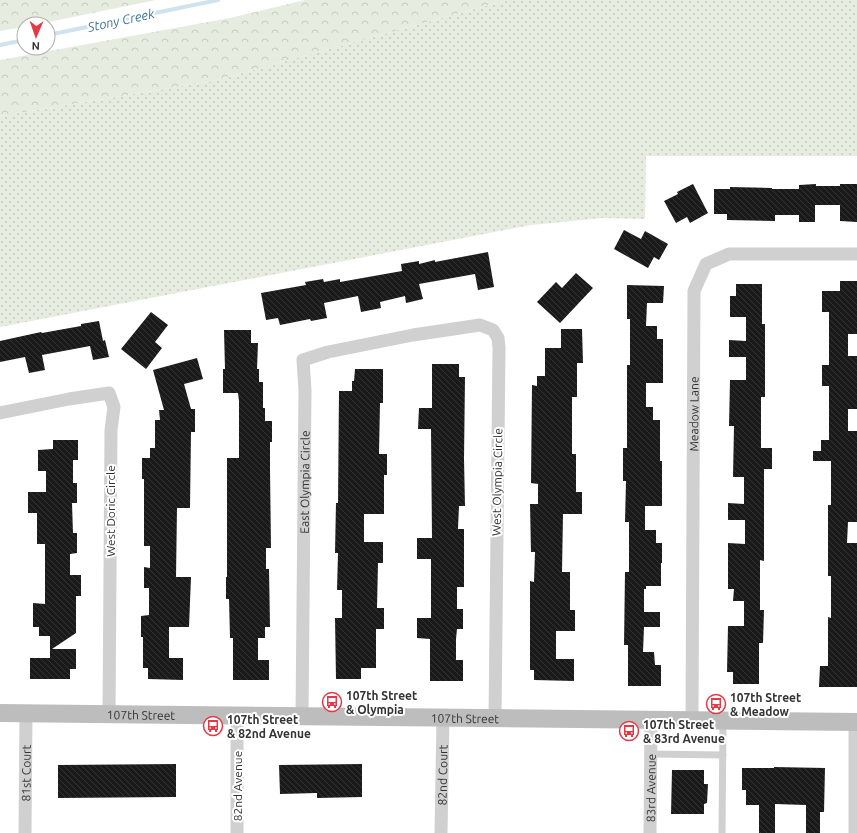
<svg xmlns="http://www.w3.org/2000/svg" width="857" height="833" font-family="Ubuntu,sans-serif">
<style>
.green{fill:url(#green-dots)}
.forest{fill:url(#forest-crowns)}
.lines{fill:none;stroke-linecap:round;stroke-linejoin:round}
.stream{stroke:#cfe2ee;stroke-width:4}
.building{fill:url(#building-back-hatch)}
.lane{stroke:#d0d0d0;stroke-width:7}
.street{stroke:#d0d0d0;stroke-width:13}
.secondary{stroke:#bdbdbd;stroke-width:18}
.labels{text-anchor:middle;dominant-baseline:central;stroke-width:4;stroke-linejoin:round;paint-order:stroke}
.street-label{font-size:12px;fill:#333;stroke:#fff}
.poi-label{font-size:12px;font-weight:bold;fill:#333;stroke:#fff;text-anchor:start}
.water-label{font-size:13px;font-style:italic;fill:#3f7597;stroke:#fff}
</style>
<defs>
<pattern id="green-dots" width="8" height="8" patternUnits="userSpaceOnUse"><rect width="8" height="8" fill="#e6ecdf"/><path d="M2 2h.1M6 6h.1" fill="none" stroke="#c6cbc0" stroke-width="1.8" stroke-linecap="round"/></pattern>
<pattern id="forest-crowns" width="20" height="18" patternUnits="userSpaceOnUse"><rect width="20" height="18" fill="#e6ecdf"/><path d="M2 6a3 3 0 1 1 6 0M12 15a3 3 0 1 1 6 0" fill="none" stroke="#c6cbc0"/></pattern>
<pattern id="building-back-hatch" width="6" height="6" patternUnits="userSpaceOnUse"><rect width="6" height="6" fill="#1a1a1a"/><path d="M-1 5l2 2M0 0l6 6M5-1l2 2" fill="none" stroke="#333"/></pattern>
</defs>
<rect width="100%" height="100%" fill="#fff"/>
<polygon class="green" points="507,0 857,0 857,156 646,156 645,219 602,218 531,225 0,327 0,116 213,81"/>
<g class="forest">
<polygon points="0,0 156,0 39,24 24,24 24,27 0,31"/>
<polygon points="305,0 507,0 213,81 0,116 0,60 230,18"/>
</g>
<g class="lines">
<g class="stream">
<polyline points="48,35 218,0"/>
<polyline points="0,45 24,40"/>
</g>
</g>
<g class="building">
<polygon points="693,184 708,213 690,223 687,217 676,223 664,201 678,194 677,192"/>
<polygon points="816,184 816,186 840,186 840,184 857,184 857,222 840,221 840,205 815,205 815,222 799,222 799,215 775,215 775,221 727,220 727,214 714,214 714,189 730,189 730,187 772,188 772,189 799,189 799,185"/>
<polygon points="624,230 641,239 645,231 668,244 659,260 654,257 648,268 614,249"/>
<polygon points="488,252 494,287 478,290 475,274 419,284 423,299 406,303 405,296 380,302 381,308 361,312 358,296 324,303 327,318 311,321 310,319 280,325 278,318 266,320 261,293 306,285 305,282 323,279 324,282 340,279 340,282 402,271 401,264 419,261 419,264 435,260 435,262"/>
<polygon points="576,273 593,288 560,323 537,302 556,282 562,288"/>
<polygon points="840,281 857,281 857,334 848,334 848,356 857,356 857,409 848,409 848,431 857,431 857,522 848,522 847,543 857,543 857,687 819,687 820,666 828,666 828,617 831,618 831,576 828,576 828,505 831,505 831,461 813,461 813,451 821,451 821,440 829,440 829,386 822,386 822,365 829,365 829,312 822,312 822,291 840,291"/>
<polygon points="736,284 762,284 762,324 765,324 765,397 761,397 761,448 772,448 772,469 764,469 764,561 760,560 760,610 764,610 763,643 759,643 759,684 733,684 733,672 727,672 728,626 744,626 744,601 733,601 734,589 728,589 728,543 745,544 745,520 728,520 728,503 744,504 744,477 733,477 734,426 729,426 730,380 746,380 746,357 729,357 729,340 746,341 746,317 730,317 730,296 736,296"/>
<polygon points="627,285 664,286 663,303 647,303 646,326 657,326 657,339 663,339 663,383 646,383 646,407 653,407 653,420 660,420 660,461 662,461 662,506 645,506 645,530 656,530 656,543 662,543 662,563 661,563 661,586 646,586 646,589 644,589 644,612 660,612 660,627 644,627 643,652 654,652 655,665 661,665 661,686 628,686 628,645 624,645 625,572 629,572 629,522 625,522 626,481 623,481 623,448 627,448 627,365 630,365 630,319 627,319"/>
<polygon points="151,312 168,325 155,342 162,348 146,369 121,349"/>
<polygon points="99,321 103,341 105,340 109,357 93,360 90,346 42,355 45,370 29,373 25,357 0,362 0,341 41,332 42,333 81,326 81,324"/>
<polygon points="561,329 582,329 583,363 577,363 577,397 572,397 572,454 576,454 576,492 582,492 582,514 563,514 562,572 570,572 570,610 575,610 575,631 556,631 556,659 574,659 574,681 534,680 534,670 530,670 530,581 534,582 535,552 531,552 530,504 538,504 538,484 531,483 532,385 537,386 537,376 545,376 545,348 561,348"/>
<polygon points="224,330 251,330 251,343 258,343 257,369 259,369 259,382 263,382 263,408 265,408 265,421 272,421 272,442 270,442 270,469 271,548 266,548 266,569 269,569 270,627 265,627 265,638 258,638 258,660 269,660 269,680 233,680 233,638 230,638 229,599 226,599 226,577 227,577 227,458 239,458 239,401 238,393 223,393 223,369 225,369"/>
<polygon points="197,358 203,379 184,384 191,409 195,409 195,432 191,432 190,508 177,508 176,577 191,577 189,627 169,627 169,658 183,658 183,680 148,679 148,668 143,668 143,637 141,637 141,616 149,615 149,588 144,588 144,567 150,568 150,546 144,546 144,479 142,479 142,458 150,458 150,448 155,448 155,420 160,420 159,410 164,410 153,370"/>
<polygon points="432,364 459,364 459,377 465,377 464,459 465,506 459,506 458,529 464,529 464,587 457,587 457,609 463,609 463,629 457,629 456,639 456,660 463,660 463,681 430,681 430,639 417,638 417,618 431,618 431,559 417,559 417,538 432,538 431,429 418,429 419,408 432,408"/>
<polygon points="355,369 383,369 383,403 380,403 379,454 387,454 387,475 384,475 384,514 364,514 364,542 383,542 383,563 378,563 377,608 384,608 384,629 376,629 376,668 361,668 361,679 336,679 335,618 342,618 342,590 337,590 338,553 335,553 336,503 338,503 339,391 352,391 352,381 354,381"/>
<polygon points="53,440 78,440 78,460 73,460 73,483 77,483 77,503 72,503 73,533 77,533 77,553 70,554 70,575 81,575 81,596 76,596 76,633 52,649 76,649 76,669 70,669 70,679 30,679 30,658 50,658 50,636 39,636 39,627 33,627 33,603 45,604 45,544 37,544 37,513 28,513 28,492 46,492 46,471 38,471 38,450 53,449"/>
<polygon points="176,764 176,797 58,798 58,765"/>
<polygon points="362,764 362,797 317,798 317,793 280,794 279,765"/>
<polygon points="774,767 825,768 824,812 820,812 820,833 806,833 806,805 775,804 775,833 759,833 759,805 746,805 746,790 742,790 742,768 774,768"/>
<polygon points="672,770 704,770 704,784 708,784 707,803 704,804 704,814 671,814"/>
</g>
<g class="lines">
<g class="lane">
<polyline points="650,754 723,755"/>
<polyline points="722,833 723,721"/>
</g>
<g class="street">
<polyline points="0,413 69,399 109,393 114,407 111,430 109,715"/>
<path id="s1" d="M 302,717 L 305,390 L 303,360 L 328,352 L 413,335 L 480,325 L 493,330 L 498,338 L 499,348 L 495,718"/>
<path id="s2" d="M 692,720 L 694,291 L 706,264 L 729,254 L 857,254"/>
<polyline points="855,722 855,833"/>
<path id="s3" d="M 25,833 L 26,714"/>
<polyline points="237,833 237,716"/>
<path id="s4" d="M 441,833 L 443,718"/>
<path id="s5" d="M 650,833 L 651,720"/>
</g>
<path class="secondary" id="s6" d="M 0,713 L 857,722"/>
</g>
<defs>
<symbol id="bus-ring" viewBox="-11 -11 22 22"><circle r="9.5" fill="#fff" stroke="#e63946" stroke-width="1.5"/><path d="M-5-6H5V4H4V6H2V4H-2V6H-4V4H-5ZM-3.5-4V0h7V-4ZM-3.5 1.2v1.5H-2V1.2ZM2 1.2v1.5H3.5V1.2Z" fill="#e63946"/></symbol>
</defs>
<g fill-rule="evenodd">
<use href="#bus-ring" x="321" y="691" width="22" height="22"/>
<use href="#bus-ring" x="705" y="693" width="22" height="22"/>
<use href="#bus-ring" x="202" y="715" width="22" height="22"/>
<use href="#bus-ring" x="618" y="720" width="22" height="22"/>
</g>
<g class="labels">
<g class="street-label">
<text stroke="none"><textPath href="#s2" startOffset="306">Meadow Lane</textPath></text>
<text stroke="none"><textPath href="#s1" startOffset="235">East Olympia Circle</textPath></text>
<text transform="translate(497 482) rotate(-89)">West Olympia Circle</text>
<text transform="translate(110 511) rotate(-90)">West Doric Circle</text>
<text stroke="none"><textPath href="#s6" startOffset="141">107th Street</textPath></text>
<text stroke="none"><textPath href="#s6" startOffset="465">107th Street</textPath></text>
<text stroke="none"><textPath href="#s3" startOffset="60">81st Court</textPath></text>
<text stroke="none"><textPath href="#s4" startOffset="58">82nd Court</textPath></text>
<text transform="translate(237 786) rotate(-90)">82nd Avenue</text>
<text stroke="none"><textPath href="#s5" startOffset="45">83rd Avenue</textPath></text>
</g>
<g class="poi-label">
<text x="346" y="695">107th Street<tspan x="346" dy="14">&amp; Olympia</tspan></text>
<text x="730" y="697">107th Street<tspan x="730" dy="14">&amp; Meadow</tspan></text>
<text x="227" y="719">107th Street<tspan x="227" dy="14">&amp; 82nd Avenue</tspan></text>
<text x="643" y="724">107th Street<tspan x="643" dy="14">&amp; 83rd Avenue</tspan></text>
</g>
<g class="water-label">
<text transform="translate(121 20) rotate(-12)">Stony Creek</text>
</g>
</g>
<g transform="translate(36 36) rotate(182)"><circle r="19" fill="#ffffff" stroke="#adadad"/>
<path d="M0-3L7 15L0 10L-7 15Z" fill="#e63946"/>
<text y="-6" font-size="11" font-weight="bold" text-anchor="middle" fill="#333333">N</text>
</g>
</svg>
